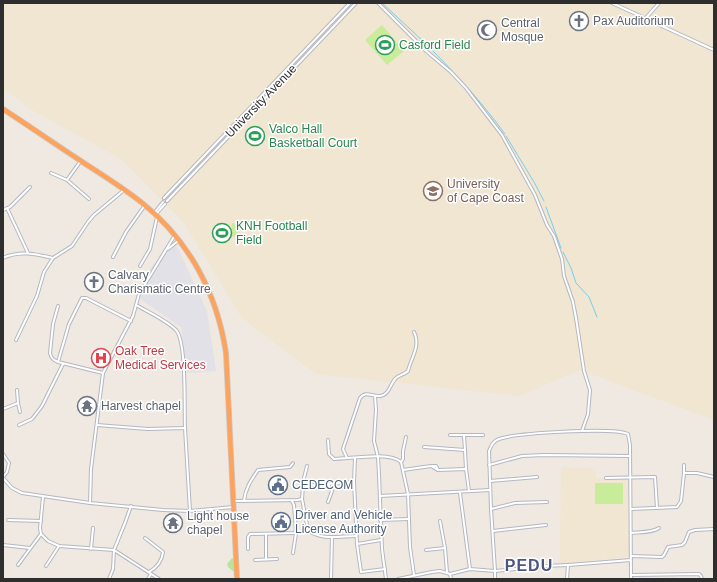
<svg xmlns="http://www.w3.org/2000/svg" width="717" height="582" font-family="Arial,sans-serif">
<style>
.industrial{fill:#e3e1e8}
.education{fill:#f0e6d1}
.green{fill:#b6e59e}
.pitch{fill:#c9ec9a}
.lines{fill:none;stroke-linecap:round;stroke-linejoin:round}
.stream{stroke:#75cff0;stroke-width:1}
.street-casing{stroke:#b4b7c1;stroke-width:4}
.highway-casing{stroke:#c9c9c9;stroke-width:6}
.street{stroke:#fff;stroke-width:2}
.highway{stroke:#ffa35c;stroke-width:4.5}
.labels{text-anchor:middle;dominant-baseline:central;stroke-width:3;stroke-linejoin:round;paint-order:stroke}
.worship-label{font-size:12px;fill:#5b616d;stroke:#fff;text-anchor:start}
.leisure-label{font-size:12px;fill:#27864d;stroke:#fff;text-anchor:start}
.street-label{font-size:12px;fill:#2e2e2e;stroke:#fff}
.education-label{font-size:12px;fill:#785e54;stroke:#fff;text-anchor:start}
.health-label{font-size:12px;fill:#be3a42;stroke:#fff;text-anchor:start}
.service-label{font-size:12px;fill:#4e5e75;stroke:#fff;text-anchor:start}
.district-label{font-size:16px;font-weight:bold;letter-spacing:1px;fill:#4d5680;stroke:#fff}
</style>
<rect width="100%" height="100%" fill="#efe9e1"/>
<polygon class="industrial" points="175,242 207,311 216,371 187,373 181,327 137,297 152,266"/>
<g class="education">
<polygon points="3,3 714,3 714,420 580,370 519,396 316,374 241,317 184,223 121,159 32,110 3,88"/>
<polygon points="561,467 596,469 596,478 628,479 629,555 626,557 560,564"/>
</g>
<polygon class="green" points="232,558 234,559 235,571 234,572 228,567 227,564"/>
<g class="pitch">
<polygon points="382,25 404,51 387,65 365,40"/>
<polygon points="255,130 260,133 254,143 249,140"/>
<polygon points="217,223 229,224 227,243 215,242"/>
<polygon points="232,223 239,224 238,237 231,236"/>
<rect x="595" y="483" width="28" height="21"/>
</g>
<g class="lines">
<g class="stream">
<polyline points="382,3 424,42"/>
<path d="M 427,45 C 455,73 481,101 505,134"/>
<polyline points="506,136 534,182 544,201"/>
<polyline points="546,207 561,248"/>
<polyline points="563,252 571,268 576,283 589,297 597,317"/>
</g>
<defs>
<g id="street">
<polyline points="378,3 425,50 451,72 466,88 502,135 535,195 547,225 554,236 562,259 564,276 573,302 576,318 584,371 590,390 588,414 582,431"/>
<polyline points="612,3 714,50"/>
<polyline points="645,19 659,3"/>
<polyline points="51,173 67,180 80,162"/>
<polyline points="67,180 89,199"/>
<polyline points="164,198 350,3"/>
<polyline points="167,201 356,3"/>
<polyline points="7,208 28,253"/>
<polyline points="3,210 10,207 30,187"/>
<polyline points="155,212 163,202"/>
<polyline points="156,214 165,204"/>
<polyline points="168,249 178,241"/>
<polyline points="113,257 126,232 145,205"/>
<path d="M 3,258 C 19,250 36,254 53,258 L 72,246 L 88,222 L 94,215 L 124,190"/>
<polyline points="140,266 150,249 157,217"/>
<path d="M 136,305 C 148,312 166,320 176,330 C 187,342 184,410 185,428"/>
<path d="M 58,306 L 53,324 L 50,353 C 51,358 53,360 58,362 L 103,373"/>
<polyline points="16,340 37,296 44,272 53,258"/>
<polyline points="58,362 69,324 82,298 86,298 131,321"/>
<polyline points="17,390 18,403"/>
<polyline points="375,396 376,410 374,441 378,457 379,475 382,549 386,579"/>
<polyline points="3,409 18,403 20,412"/>
<polyline points="19,425 32,419 42,406 63,364"/>
<polyline points="97,425 148,429 185,428 190,511"/>
<polyline points="450,435 483,435"/>
<polyline points="464,436 465,450"/>
<path d="M 328,440 L 329,454 L 334,459 C 350,459 389,451 401,462 L 408,494 L 410,547 L 414,575"/>
<polyline points="424,447 465,450 466,469"/>
<polyline points="3,454 9,463 7,472 3,477"/>
<path d="M 347,458 L 343,449 L 360,398 C 366,390 372,397 380,396 C 389,395 390,385 395,379 C 398,375 404,375 408,371 C 411,358 421,346 414,332"/>
<polyline points="355,458 354,482 357,544 381,540"/>
<polyline points="401,462 403,459 403,451 406,437"/>
<polyline points="489,465 522,456 544,455 629,456"/>
<polyline points="432,466 436,466 438,470"/>
<polyline points="403,470 431,466 438,470 466,469 469,491"/>
<polyline points="684,473 684,465"/>
<polyline points="3,478 12,488 22,493 90,503 163,510 190,511 233,507"/>
<polyline points="606,478 655,477 657,508"/>
<polyline points="490,481 537,477"/>
<polyline points="303,486 304,478 307,466"/>
<polyline points="460,493 470,569"/>
<polyline points="380,496 490,490"/>
<polyline points="43,497 40,528 41,534 48,541 59,546 114,550 159,579"/>
<path d="M 302,499 L 308,530 C 321,541 340,536 356,536"/>
<polyline points="233,501 298,500 302,499 303,486 354,482"/>
<path d="M 244,501 C 245,489 251,480 258,470 L 290,467 L 293,463"/>
<polyline points="328,502 332,491 328,484"/>
<polyline points="90,503 91,469 103,373 133,316 139,294 175,235"/>
<polyline points="491,509 515,503 547,502"/>
<polyline points="631,509 677,507 681,501 684,473 697,473 714,477"/>
<polyline points="8,520 41,521"/>
<polyline points="380,520 409,519"/>
<polyline points="440,521 445,548"/>
<polyline points="493,531 546,525"/>
<path d="M 631,533 C 639,532 652,533 659,528"/>
<polyline points="266,534 266,559"/>
<path d="M 145,538 L 163,552 C 162,561 156,568 149,572"/>
<polyline points="357,544 361,572 385,569"/>
<polyline points="3,545 30,548"/>
<polyline points="91,549 93,528"/>
<polyline points="248,549 248,537 250,534 294,533 296,531 294,505 292,501"/>
<polyline points="426,550 445,548 447,572"/>
<polyline points="293,553 296,533"/>
<polyline points="631,556 662,557 664,555 668,547 682,545 685,542 689,532 695,530 714,529"/>
<polyline points="255,560 277,559"/>
<polyline points="18,565 41,534"/>
<path d="M 568,565 L 545,566 L 495,571 L 491,509 L 489,451 C 491,446 493,441 499,439 C 516,433 613,427 628,434 L 630,445 L 631,579"/>
<polyline points="46,566 59,546"/>
<polyline points="450,574 451,579"/>
<polyline points="632,575 699,574 701,576 702,579"/>
<polyline points="109,579 113,569 114,550 125,523 131,506"/>
<polyline points="148,579 151,574"/>
<polyline points="331,579 332,537"/>
<polyline points="398,579 432,572 440,571 450,574 470,569 495,571 495,579"/>
<polyline points="567,579 568,565 631,560"/>
</g>
<path id="highway" d="M 3,109 C 29,126 55,144 81,161 C 101,174 122,187 141,202 C 189,240 217,293 226,353 L 237,579"/>
</defs>
<use href="#street" class="street-casing"/>
<use href="#highway" class="highway-casing"/>
<use href="#street" class="street"/>
<use href="#highway" class="highway"/>
</g>
<defs>
<symbol id="church-ring" viewBox="-11 -11 22 22"><circle r="9.5" fill="#fff" stroke="#6b7280" stroke-width="1.5"/><path d="M-1.2-6h2.4v3.5h3.3v2.4h-3.3V6h-2.4V-.1h-3.3v-2.4h3.3Z" fill="#6b7280"/></symbol>
<symbol id="mosque-ring" viewBox="-11 -11 22 22"><circle r="9.5" fill="#fff" stroke="#6b7280" stroke-width="1.5"/><path d="M3.5-4.9A6 6 0 1 0 3.5 4.9A5 5 0 1 1 3.5-4.9Z" fill="#6b7280"/></symbol>
<symbol id="stadium-ring" viewBox="-11 -11 22 22"><circle r="9.5" fill="#fff" stroke="#2e9e5b" stroke-width="1.5"/><path d="M0-5a6.5 5 0 1 0 0 10a6.5 5 0 1 0 0-10ZM-3.5-1.8h7v3.6h-7Z" fill="#2e9e5b"/></symbol>
<symbol id="university-ring" viewBox="-11 -11 22 22"><circle r="9.5" fill="#fff" stroke="#8d6e63" stroke-width="1.5"/><path d="M0-5L7-2L0 1L-7-2ZM-4 1L0 2.5L4 1V4Q0 6-4 4Z" fill="#8d6e63"/></symbol>
<symbol id="hospital-ring" viewBox="-11 -11 22 22"><circle r="9.5" fill="#fff" stroke="#e0444e" stroke-width="1.5"/><path d="M-5-5h3v3.5h4V-5h3V5h-3V1.5h-4V5h-3Z" fill="#e0444e"/></symbol>
<symbol id="temple-ring" viewBox="-11 -11 22 22"><circle r="9.5" fill="#fff" stroke="#6b7280" stroke-width="1.5"/><path d="M0-6L5-2H3V0L6.5 2.5H4V6H1.5V3h-3V6H-4V2.5H-6.5L-3 0V-2H-5Z" fill="#6b7280"/></symbol>
<symbol id="civic-ring" viewBox="-11 -11 22 22"><circle r="9.5" fill="#fff" stroke="#5c6f8a" stroke-width="1.5"/><path d="M-.6-6.5H3V-4.5H.6V-3L4-1V1h2V6H-6V1h2V-1L-.6-3ZM-1.2 2.5V6h2.4V2.5Z" fill="#5c6f8a"/></symbol>
</defs>
<g fill-rule="evenodd">
<use href="#church-ring" x="568" y="10" width="22" height="22"/>
<use href="#mosque-ring" x="476" y="19" width="22" height="22"/>
<use href="#stadium-ring" x="374" y="34" width="22" height="22"/>
<use href="#stadium-ring" x="244" y="125" width="22" height="22"/>
<use href="#university-ring" x="422" y="180" width="22" height="22"/>
<use href="#stadium-ring" x="211" y="222" width="22" height="22"/>
<use href="#church-ring" x="83" y="271" width="22" height="22"/>
<use href="#hospital-ring" x="90" y="347" width="22" height="22"/>
<use href="#temple-ring" x="76" y="395" width="22" height="22"/>
<use href="#civic-ring" x="267" y="474" width="22" height="22"/>
<use href="#civic-ring" x="270" y="511" width="22" height="22"/>
<use href="#temple-ring" x="162" y="512" width="22" height="22"/>
</g>
<g class="labels">
<g class="worship-label">
<text x="593" y="21">Pax Auditorium</text>
<text x="501" y="23">Central<tspan x="501" dy="14">Mosque</tspan></text>
<text x="108" y="275">Calvary<tspan x="108" dy="14">Charismatic Centre</tspan></text>
<text x="101" y="406">Harvest chapel</text>
<text x="187" y="516">Light house<tspan x="187" dy="14">chapel</tspan></text>
</g>
<g class="leisure-label">
<text x="399" y="45">Casford Field</text>
<text x="269" y="129">Valco Hall<tspan x="269" dy="14">Basketball Court</tspan></text>
<text x="236" y="226">KNH Football<tspan x="236" dy="14">Field</tspan></text>
</g>
<g class="street-label">
<text transform="translate(261 101) rotate(-46)">University Avenue</text>
</g>
<g class="education-label">
<text x="447" y="184">University<tspan x="447" dy="14">of Cape Coast</tspan></text>
</g>
<g class="health-label">
<text x="115" y="351">Oak Tree<tspan x="115" dy="14">Medical Services</tspan></text>
</g>
<g class="service-label">
<text x="292" y="485">CEDECOM</text>
<text x="295" y="515">Driver and Vehicle<tspan x="295" dy="14">License Authority</tspan></text>
</g>
<g class="district-label">
<text x="529" y="565">PEDU</text>
</g>
</g>
<rect width="717" height="582" fill="none" stroke="#2e2e2e" stroke-width="8"/>
</svg>
